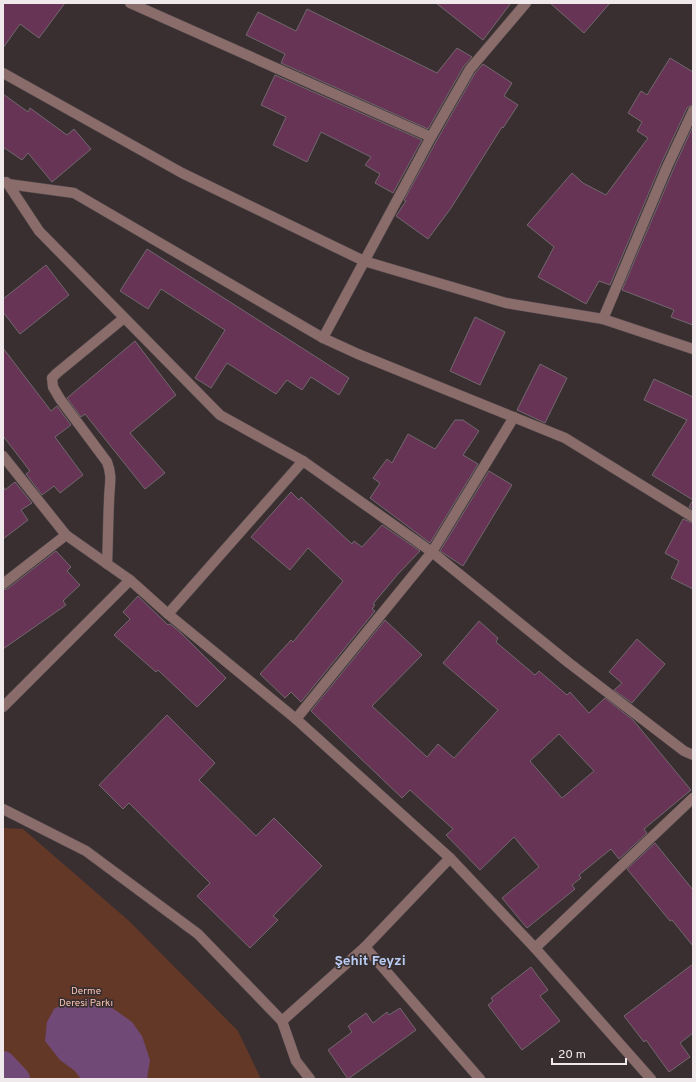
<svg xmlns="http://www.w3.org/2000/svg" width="696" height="1082" font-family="Overpass,sans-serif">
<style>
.green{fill:#633827}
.water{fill:#714976}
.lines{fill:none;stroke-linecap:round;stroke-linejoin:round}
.canal{stroke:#714976;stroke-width:26}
.building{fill:#673455;stroke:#71686d;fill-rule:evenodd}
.minor-casing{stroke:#564d4f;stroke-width:11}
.minor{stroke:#8a6c6b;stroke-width:10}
.labels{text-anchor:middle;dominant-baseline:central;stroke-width:3.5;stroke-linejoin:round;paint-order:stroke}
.park-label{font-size:10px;fill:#fac4b0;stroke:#392f31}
.district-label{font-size:14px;font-weight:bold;fill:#b9cdf4;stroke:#392f31}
</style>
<rect width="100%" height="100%" fill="#392f31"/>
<polygon class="green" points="3,828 23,829 129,921 238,1031 261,1079 3,1079"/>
<polygon class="water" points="89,999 111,1007 132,1022 142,1036 150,1060 147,1079 81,1079 75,1071 60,1060 45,1041 47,1022 54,1009 68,1001"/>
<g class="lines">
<polyline class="canal" points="3,1064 17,1079"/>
</g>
<g class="building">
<polygon points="3,3 65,3 39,38 20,24 3,48"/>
<polygon points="436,3 511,3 483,40"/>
<polygon points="550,3 610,3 584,33"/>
<polygon points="307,9 437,73 457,48 472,57 464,66 428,129 281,63 285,54 246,35 258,12 296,31"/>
<polygon points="670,58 693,72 693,105 690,106 687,108 661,164 610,285 599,281 586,304 538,277 554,247 527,225 572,173 583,183 606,195 648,138 637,131 642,122 628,113 641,91 647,95"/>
<polygon points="483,64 512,83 504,96 518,105 503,128 502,127 451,208 428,239 396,216 406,201 404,200 437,140 475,73"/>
<polygon points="275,75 422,140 393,193 375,183 380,174 365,165 371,157 321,132 307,162 273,145 286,117 261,105"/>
<polygon points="3,94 28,112 30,108 67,135 74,129 91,149 52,182 28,153 22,160 3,147"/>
<polygon points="693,126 693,325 671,317 674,310 622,290 673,170"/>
<polygon points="147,249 349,378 339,395 311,377 302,390 287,380 276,394 227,363 211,388 195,378 225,330 161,289 148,309 120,291"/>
<polygon points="46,265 69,295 20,334 3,312 3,299"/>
<polygon points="475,317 505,332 480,385 450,371"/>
<polygon points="135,341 176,395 130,433 165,473 145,489 85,414 81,417 67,398"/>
<polygon points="3,348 51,411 57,406 71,425 55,437 83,475 60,493 54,486 42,495 26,474 30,471 3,436"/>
<polygon points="540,364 567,378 545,423 517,410"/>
<polygon points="654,379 693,397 693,509 689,507 693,500 652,475 687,420 644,400"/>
<polygon points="455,420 463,420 479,431 463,455 478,464 430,543 370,498 380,483 373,478 387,459 392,463 408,434 435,449"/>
<polygon points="489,471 512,485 463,566 440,551"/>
<polygon points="15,482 32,503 21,510 28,520 3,539 3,486 5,490"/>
<polygon points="291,492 299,500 301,497 352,544 354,541 362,547 382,525 420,551 398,574 373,604 375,605 372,609 375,611 301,702 291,692 285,698 260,674 291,640 293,642 343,581 308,548 290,570 251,537"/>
<polygon points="683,519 693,523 693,589 671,578 679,561 665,553"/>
<polygon points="56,551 71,567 67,571 80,585 63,601 66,605 3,649 3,590 7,589"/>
<polygon points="138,596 168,625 170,624 180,632 226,678 197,707 158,670 156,672 114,635 130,619 123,612"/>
<path d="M 385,620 L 422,655 L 372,706 L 427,757 L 438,744 L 454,758 L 498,710 L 443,663 L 479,621 L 498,638 L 496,642 L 535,675 L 539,671 L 567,695 L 570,692 L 589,713 L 605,698 L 633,720 L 691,790 L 644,829 L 647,833 L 619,859 L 611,849 L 579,875 L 581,878 L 572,885 L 575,889 L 527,928 L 502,898 L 539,867 L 514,837 L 480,870 L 446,835 L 453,829 L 410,790 L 402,798 L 311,711 ZM 559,734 L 594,771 L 562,798 L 530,761 Z"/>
<polygon points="637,639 665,664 632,703 614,690 622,683 609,672"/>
<polygon points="167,715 215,763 199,780 256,836 274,818 322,866 273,916 278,920 250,948 197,896 210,883 129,803 123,809 99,785"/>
<polygon points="655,843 693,890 693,946 672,920 670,921 627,869"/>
<polygon points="693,964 693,1033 680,1043 690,1057 669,1072 646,1040 644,1042 624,1016"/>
<polygon points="531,967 548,990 540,996 560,1021 522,1050 488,1005 493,1001 491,998"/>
<polygon points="400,1008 416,1030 348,1079 328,1050 352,1032 348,1026 366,1013 373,1023 387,1012 389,1015"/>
</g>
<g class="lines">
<defs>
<g id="minor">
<polyline points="130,3 431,137"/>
<polyline points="3,73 182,173 364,261 506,303 603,319 693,349"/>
<polyline points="6,182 8,184 74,193 323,338 358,354 565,438 693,517"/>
<polyline points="8,184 39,231 220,415 303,461 432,552 569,663 684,751 693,755"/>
<polyline points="603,319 667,167 693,111"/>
<polyline points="323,338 431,137 470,69 526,3"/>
<polyline points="3,456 66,535 130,580 168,614 296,719 450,858 365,947"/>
<path d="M 107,564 C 108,543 108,522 109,502 C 109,486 113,477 107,462 L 60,399 L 53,387 L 52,378 L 57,373 L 124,318"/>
<polyline points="3,584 66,535"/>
<polyline points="168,614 303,461"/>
<polyline points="3,707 130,580"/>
<polyline points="296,719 432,552 514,417"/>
<polyline points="3,809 86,851 198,934 282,1021 296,1061 310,1079"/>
<polyline points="450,858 535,948 651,1079"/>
<polyline points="535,948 693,798"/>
<polyline points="282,1021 365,947 480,1079"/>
</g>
</defs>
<use href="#minor" class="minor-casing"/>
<use href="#minor" class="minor"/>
</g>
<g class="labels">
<g class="park-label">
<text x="86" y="991">Derme<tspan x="86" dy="12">Deresi Parkı</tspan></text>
</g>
<g class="district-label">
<text x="370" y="961">Şehit Feyzi</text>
</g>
</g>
<rect width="696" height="1082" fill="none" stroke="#f0e9eb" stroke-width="8"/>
<path d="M552 1058v6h74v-6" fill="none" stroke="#f0e9eb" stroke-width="2"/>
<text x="558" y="1058" font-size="12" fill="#f0e9eb" stroke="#392f31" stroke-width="3" paint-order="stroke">20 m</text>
</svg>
